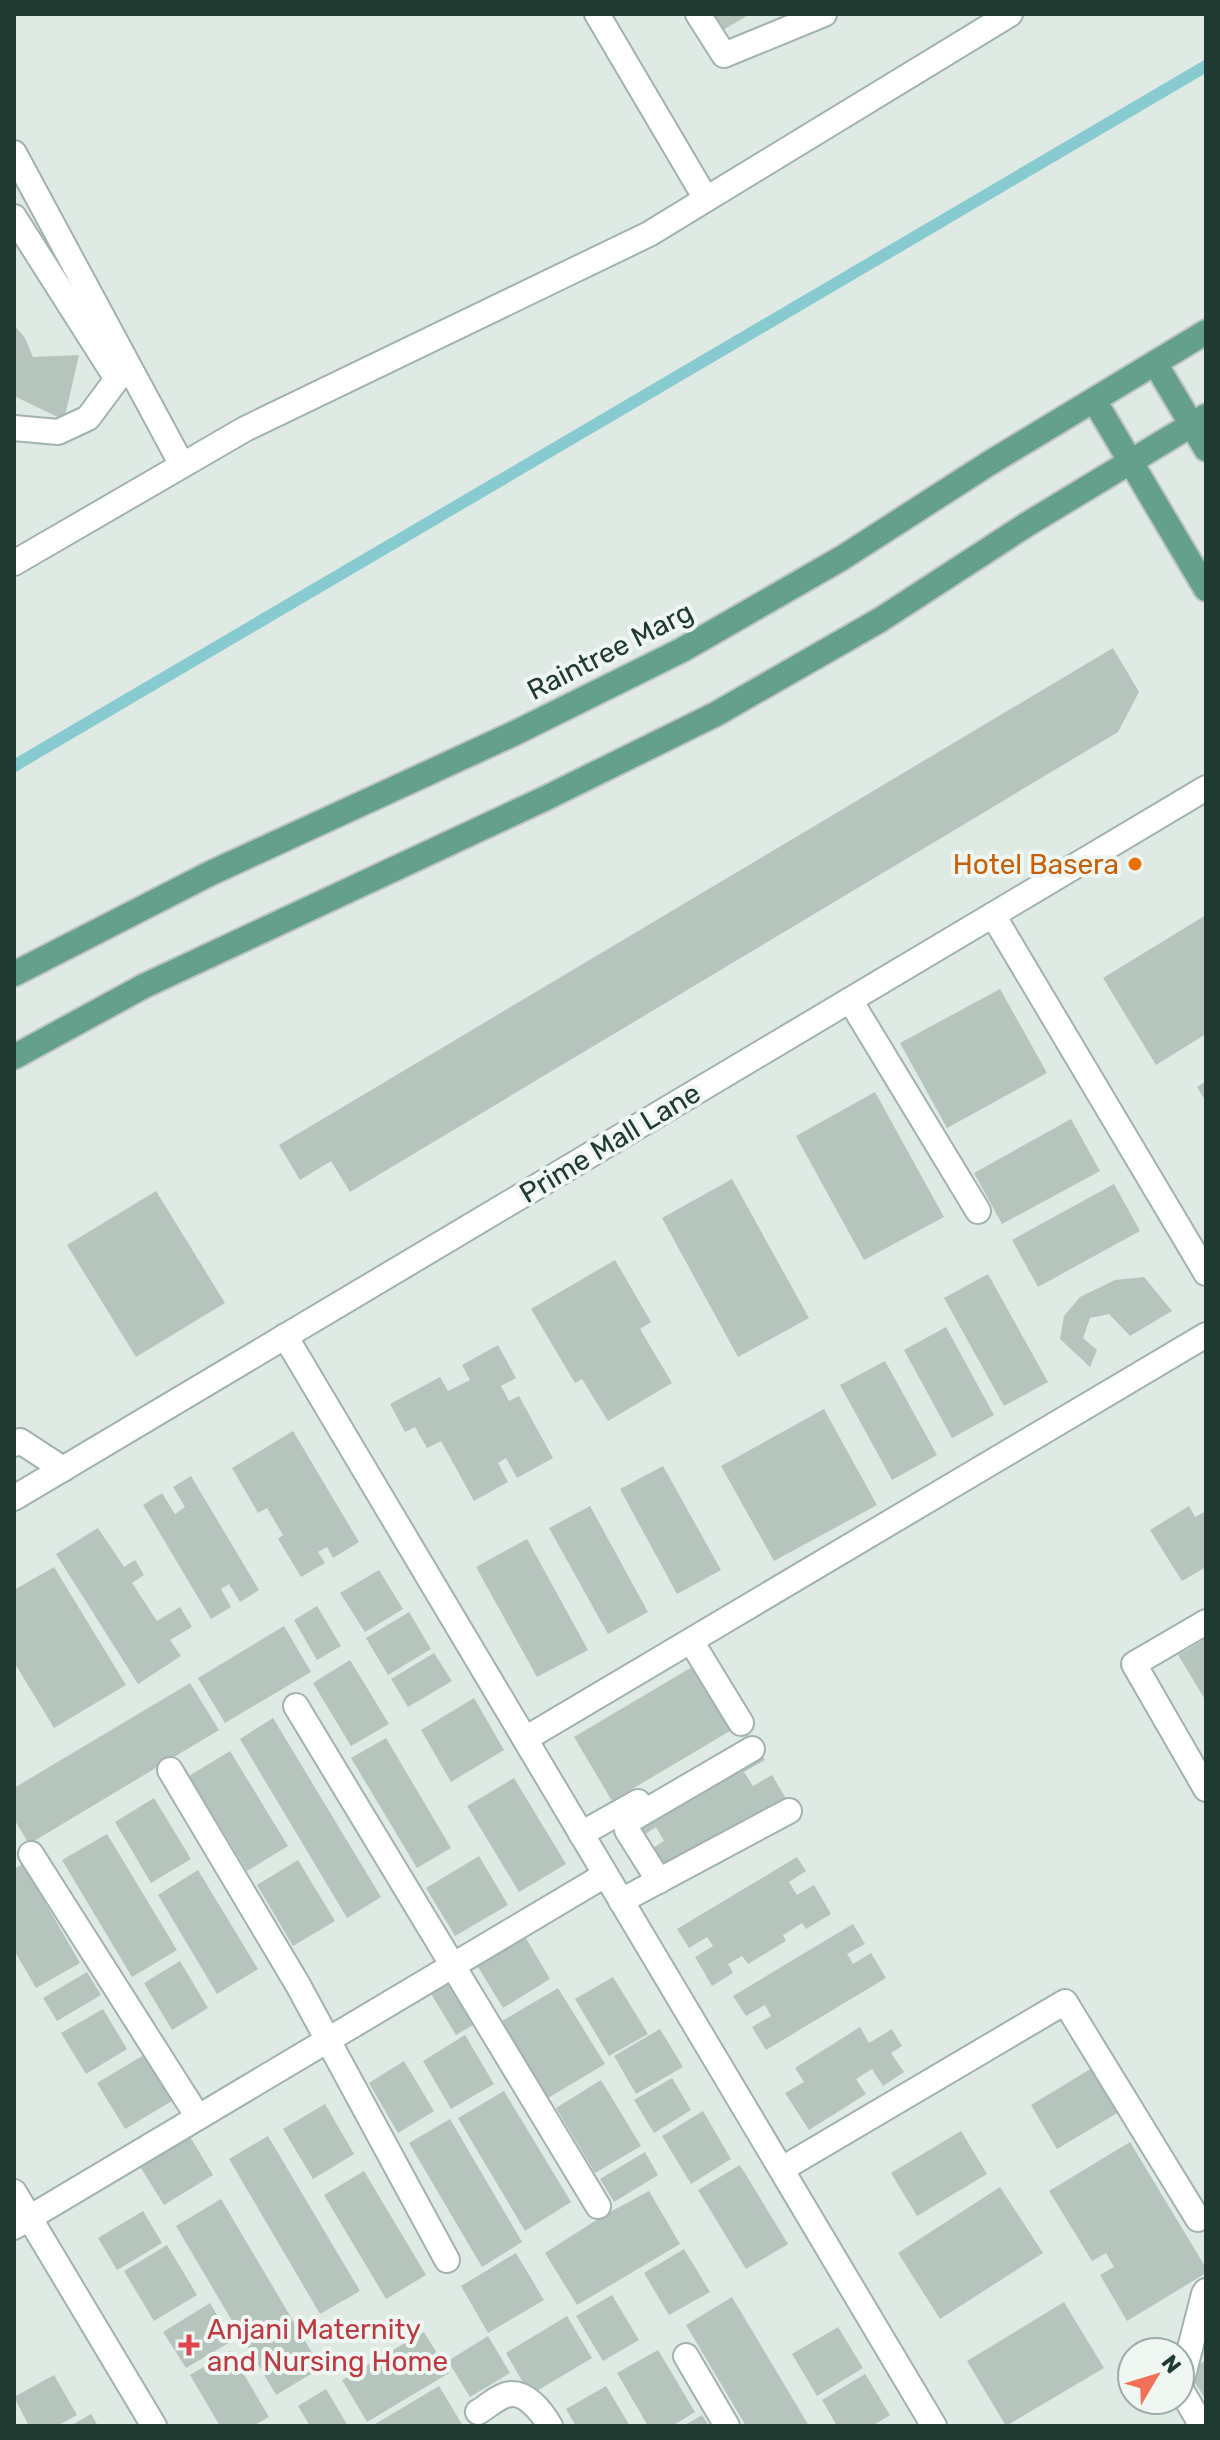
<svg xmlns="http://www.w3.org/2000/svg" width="1220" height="2440" font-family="Rubik,sans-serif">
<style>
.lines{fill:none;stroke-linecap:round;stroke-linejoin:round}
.stream{stroke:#87cad0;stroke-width:12}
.building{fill:#b5c5bd}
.minor-casing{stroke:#a2b2ac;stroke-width:28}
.major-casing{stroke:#bcc4c2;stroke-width:28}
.minor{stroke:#fff;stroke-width:24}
.major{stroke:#64a08c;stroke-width:24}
.food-dot{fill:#e8710a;stroke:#f0f7f3;stroke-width:3}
.health-dot{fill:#e0444e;stroke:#f0f7f3;stroke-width:3}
.labels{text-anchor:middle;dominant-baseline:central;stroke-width:8;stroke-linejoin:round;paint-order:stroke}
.street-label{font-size:28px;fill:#203a32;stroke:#f0f7f3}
.food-label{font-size:28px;fill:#c56008;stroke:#f0f7f3;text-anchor:end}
.health-label{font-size:28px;fill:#be3a42;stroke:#f0f7f3;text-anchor:start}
</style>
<rect width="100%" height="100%" fill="#dfeae5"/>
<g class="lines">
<polyline class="stream" points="14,766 1206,66"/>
</g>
<g class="building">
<polygon points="714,14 750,14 723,30"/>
<polygon points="14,325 25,338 33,357 79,355 64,420 14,396"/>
<polygon points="1113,648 1139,692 1118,732 350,1192 331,1161 300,1180 279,1145"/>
<polygon points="1206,915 1206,1034 1156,1065 1103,978"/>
<polygon points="1000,989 1047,1073 947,1128 900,1043"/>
<polygon points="1206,1081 1206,1102 1197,1087"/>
<polygon points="875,1092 944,1217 864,1260 796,1136"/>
<polygon points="1071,1119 1100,1171 1002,1224 974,1173"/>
<polygon points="732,1179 809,1318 738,1357 662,1218"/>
<polygon points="1114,1184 1140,1231 1038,1287 1012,1240"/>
<polygon points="156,1191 225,1303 136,1357 67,1245"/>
<polygon points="615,1260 651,1322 640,1329 672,1383 608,1421 582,1379 575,1383 531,1309"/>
<polygon points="988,1274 1048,1382 1004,1406 944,1298"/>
<polygon points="1144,1277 1172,1311 1130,1336 1109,1314 1090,1318 1083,1338 1097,1350 1090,1367 1060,1339 1064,1316 1080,1297 1115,1280"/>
<polygon points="946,1327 994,1415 952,1438 904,1350"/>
<polygon points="498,1345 516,1378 501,1386 509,1401 519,1396 553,1458 517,1478 506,1458 498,1463 508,1482 474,1501 441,1441 427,1448 415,1427 405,1432 390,1404 440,1377 448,1391 470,1380 462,1365"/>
<polygon points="885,1361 937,1455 892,1480 840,1385"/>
<polygon points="824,1409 877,1505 774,1561 721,1466"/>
<polygon points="293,1431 359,1542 333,1558 327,1547 318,1552 325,1563 301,1577 278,1539 283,1535 267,1508 258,1513 232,1468"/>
<polygon points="663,1466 721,1570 677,1594 620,1489"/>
<polygon points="191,1476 259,1590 240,1602 229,1584 221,1589 231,1607 211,1619 143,1505 162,1493 175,1514 185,1507 173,1487"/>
<polygon points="590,1506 648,1612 608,1634 549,1528"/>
<polygon points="1189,1506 1195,1517 1206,1511 1206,1567 1182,1581 1150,1530"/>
<polygon points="98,1528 124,1567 135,1560 144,1575 132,1583 157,1621 180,1607 192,1627 170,1640 181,1656 138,1684 56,1554"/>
<polygon points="527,1539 588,1650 537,1677 476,1567"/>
<polygon points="54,1567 126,1685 54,1728 14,1662 14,1590"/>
<polygon points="379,1570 403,1609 365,1632 340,1593"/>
<polygon points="317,1606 341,1646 317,1660 294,1620"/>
<polygon points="409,1612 431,1649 388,1675 366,1638"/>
<polygon points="284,1626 311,1672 225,1723 198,1678"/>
<polygon points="1205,1639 1206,1640 1206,1701 1178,1655"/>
<polygon points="434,1653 452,1681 408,1707 391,1679"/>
<polygon points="350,1660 389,1724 351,1746 313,1683"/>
<polygon points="697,1664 735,1728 612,1801 574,1737"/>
<polygon points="190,1683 219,1730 29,1844 14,1819 14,1788"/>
<polygon points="474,1698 504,1750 451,1782 421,1730"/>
<polygon points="273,1718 381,1897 347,1918 240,1739"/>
<polygon points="386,1738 451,1848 417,1868 351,1758"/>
<polygon points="230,1751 288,1846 247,1871 189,1776"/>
<polygon points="759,1751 765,1760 744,1772 753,1786 772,1775 788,1802 666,1874 651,1849 664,1841 656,1827 638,1839 632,1824"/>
<polygon points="514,1778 566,1864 519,1892 467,1806"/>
<polygon points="154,1798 191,1859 151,1883 115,1822"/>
<polygon points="107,1834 177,1950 132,1977 62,1860"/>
<polygon points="479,1856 508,1905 455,1936 426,1888"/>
<polygon points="797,1857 806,1871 789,1882 797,1895 814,1885 831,1914 806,1929 802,1923 783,1935 786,1941 748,1964 742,1956 728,1964 733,1973 712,1986 695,1957 713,1946 707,1937 689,1948 677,1929"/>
<polygon points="298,1860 335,1921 293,1946 257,1885"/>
<polygon points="23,1864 80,1963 36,1988 14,1950 14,1869"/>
<polygon points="198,1870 258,1969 217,1994 158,1895"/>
<polygon points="853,1924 865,1944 847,1954 853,1964 871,1953 886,1978 766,2050 752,2027 771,2016 765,2005 746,2016 733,1996"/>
<polygon points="523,1933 550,1979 503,2008 475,1962"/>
<polygon points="180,1961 208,2008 172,2030 144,1983"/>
<polygon points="87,1972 101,1995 57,2021 43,1998"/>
<polygon points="449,1974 478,2022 456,2035 427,1987"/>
<polygon points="613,1977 648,2034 609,2056 575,1999"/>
<polygon points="558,1988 605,2064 548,2098 502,2021"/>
<polygon points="103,2009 127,2049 86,2074 61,2033"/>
<polygon points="860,2027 869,2043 892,2029 902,2046 891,2053 904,2072 883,2086 872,2069 856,2079 866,2094 809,2130 785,2093 804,2082 795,2068"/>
<polygon points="660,2029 683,2067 636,2094 614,2056"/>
<polygon points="465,2035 494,2084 451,2109 423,2061"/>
<polygon points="149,2052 177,2098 125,2129 97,2083"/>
<polygon points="404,2061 434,2111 398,2133 369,2083"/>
<polygon points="1092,2068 1119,2112 1057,2149 1031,2105"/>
<polygon points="672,2078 691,2110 654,2133 634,2100"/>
<polygon points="601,2080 641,2146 595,2173 556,2108"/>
<polygon points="504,2091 571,2202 525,2231 458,2118"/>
<polygon points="325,2104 354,2154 313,2179 283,2129"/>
<polygon points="703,2111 731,2159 691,2184 662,2136"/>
<polygon points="450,2119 522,2242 482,2267 409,2143"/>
<polygon points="961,2131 987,2174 917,2216 891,2173"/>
<polygon points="189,2135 213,2175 164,2205 139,2165"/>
<polygon points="268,2136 360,2291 320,2314 229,2159"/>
<polygon points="1130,2142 1206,2268 1206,2273 1127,2321 1100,2275 1114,2267 1106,2253 1092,2261 1049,2191"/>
<polygon points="645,2152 658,2175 614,2202 600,2179"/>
<polygon points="740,2165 788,2244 746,2269 698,2190"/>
<polygon points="364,2171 426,2275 386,2299 324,2195"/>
<polygon points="1000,2187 1043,2253 940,2319 898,2253"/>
<polygon points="649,2191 680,2244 577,2305 545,2253 601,2217"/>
<polygon points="221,2199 321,2368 276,2395 176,2226"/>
<polygon points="143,2211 162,2243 117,2270 98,2238"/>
<polygon points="167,2245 197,2295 154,2321 124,2271"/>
<polygon points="684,2249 710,2292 669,2315 644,2273"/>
<polygon points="516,2253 544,2300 488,2333 461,2286"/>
<polygon points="612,2295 639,2340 603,2361 576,2316"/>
<polygon points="732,2297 809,2426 746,2426 686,2325"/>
<polygon points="1064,2302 1104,2368 1006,2426 967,2361"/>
<polygon points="210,2303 232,2341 186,2368 163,2332"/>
<polygon points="567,2316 592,2358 530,2395 506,2353"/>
<polygon points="838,2327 863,2368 817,2396 792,2354"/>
<polygon points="424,2332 449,2373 367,2422 342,2380"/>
<polygon points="488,2336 510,2373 470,2397 448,2361"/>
<polygon points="658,2350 695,2412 672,2426 648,2426 617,2373"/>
<polygon points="230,2351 269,2417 253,2426 220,2426 190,2375"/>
<polygon points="1206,2360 1206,2400 1188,2371"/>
<polygon points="865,2374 890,2415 872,2426 837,2426 822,2400"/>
<polygon points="54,2375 77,2415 57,2426 29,2426 14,2397"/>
<polygon points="439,2386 463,2426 372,2426"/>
<polygon points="606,2386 630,2426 576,2426 566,2409"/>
<polygon points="326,2389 348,2426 310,2426 298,2406"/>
<polygon points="91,2414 98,2426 70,2426"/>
<polygon points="702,2415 709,2426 683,2426"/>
</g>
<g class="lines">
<defs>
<g id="minor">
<polyline points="597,14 706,199"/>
<polyline points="698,14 724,55 824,14"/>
<polyline points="14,153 182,465"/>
<polyline points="14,217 117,379 88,418 58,432 14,428"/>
<polyline points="14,563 245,429 649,234 1010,14"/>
<polyline points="993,915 1206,1273"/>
<polyline points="850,1000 978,1211"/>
<polyline points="285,1336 934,2426"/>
<polyline points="14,1444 20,1441 63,1469"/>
<polyline points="14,1498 1206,788"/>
<polyline points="1206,1622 1134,1664 1206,1789"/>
<polyline points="691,1641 741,1723"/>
<polyline points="296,1706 598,2206"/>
<polyline points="525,1739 1206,1335"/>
<polyline points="170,1770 298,1985 447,2260"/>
<polyline points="581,1834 638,1802"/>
<polyline points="31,1854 198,2117"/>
<polyline points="659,1881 627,1830 627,1822 752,1749"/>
<polyline points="621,1901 789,1811"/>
<polyline points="782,2169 1065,2002 1198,2219"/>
<polyline points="14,2192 154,2426"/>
<polyline points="14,2227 605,1875"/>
<polyline points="686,2356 727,2426"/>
<polyline points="1180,2387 1204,2294 1206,2291"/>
<polyline points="1180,2388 1202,2426"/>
<path d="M 478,2412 C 487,2407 496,2398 506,2395 C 525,2389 542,2412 550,2426"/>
</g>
<g id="major">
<polyline points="1155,363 1206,449"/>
<polyline points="1094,400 1206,589"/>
<polyline points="14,974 211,873 515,733 682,650 842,558 988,464 1206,332"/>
<polyline points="14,1057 144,986 546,798 716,714 880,620 1026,525 1206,416"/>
</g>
</defs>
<use href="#minor" class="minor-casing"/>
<use href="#major" class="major-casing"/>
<use href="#minor" class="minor"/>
<use href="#major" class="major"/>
</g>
<circle class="food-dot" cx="1135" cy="864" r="8"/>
<path class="health-dot" d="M185 2333h8v8h8v8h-8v8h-8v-8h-8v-8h8z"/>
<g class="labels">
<g class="street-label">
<text transform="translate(610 651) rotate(-27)">Raintree Marg</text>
<text transform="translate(610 1143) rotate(-31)">Prime Mall Lane</text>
</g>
<g class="food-label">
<text x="1119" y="864">Hotel Basera</text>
</g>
<g class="health-label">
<text x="207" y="2329">Anjani Maternity<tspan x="207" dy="32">and Nursing Home</tspan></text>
</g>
</g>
<rect width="1220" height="2440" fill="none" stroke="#203a32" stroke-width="32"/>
<g transform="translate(1156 2376) rotate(52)"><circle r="38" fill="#f0f7f3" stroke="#9daba6" stroke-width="2"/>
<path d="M0-6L14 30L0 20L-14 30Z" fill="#f17156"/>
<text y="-12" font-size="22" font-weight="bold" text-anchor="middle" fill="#203a32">N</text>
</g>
</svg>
